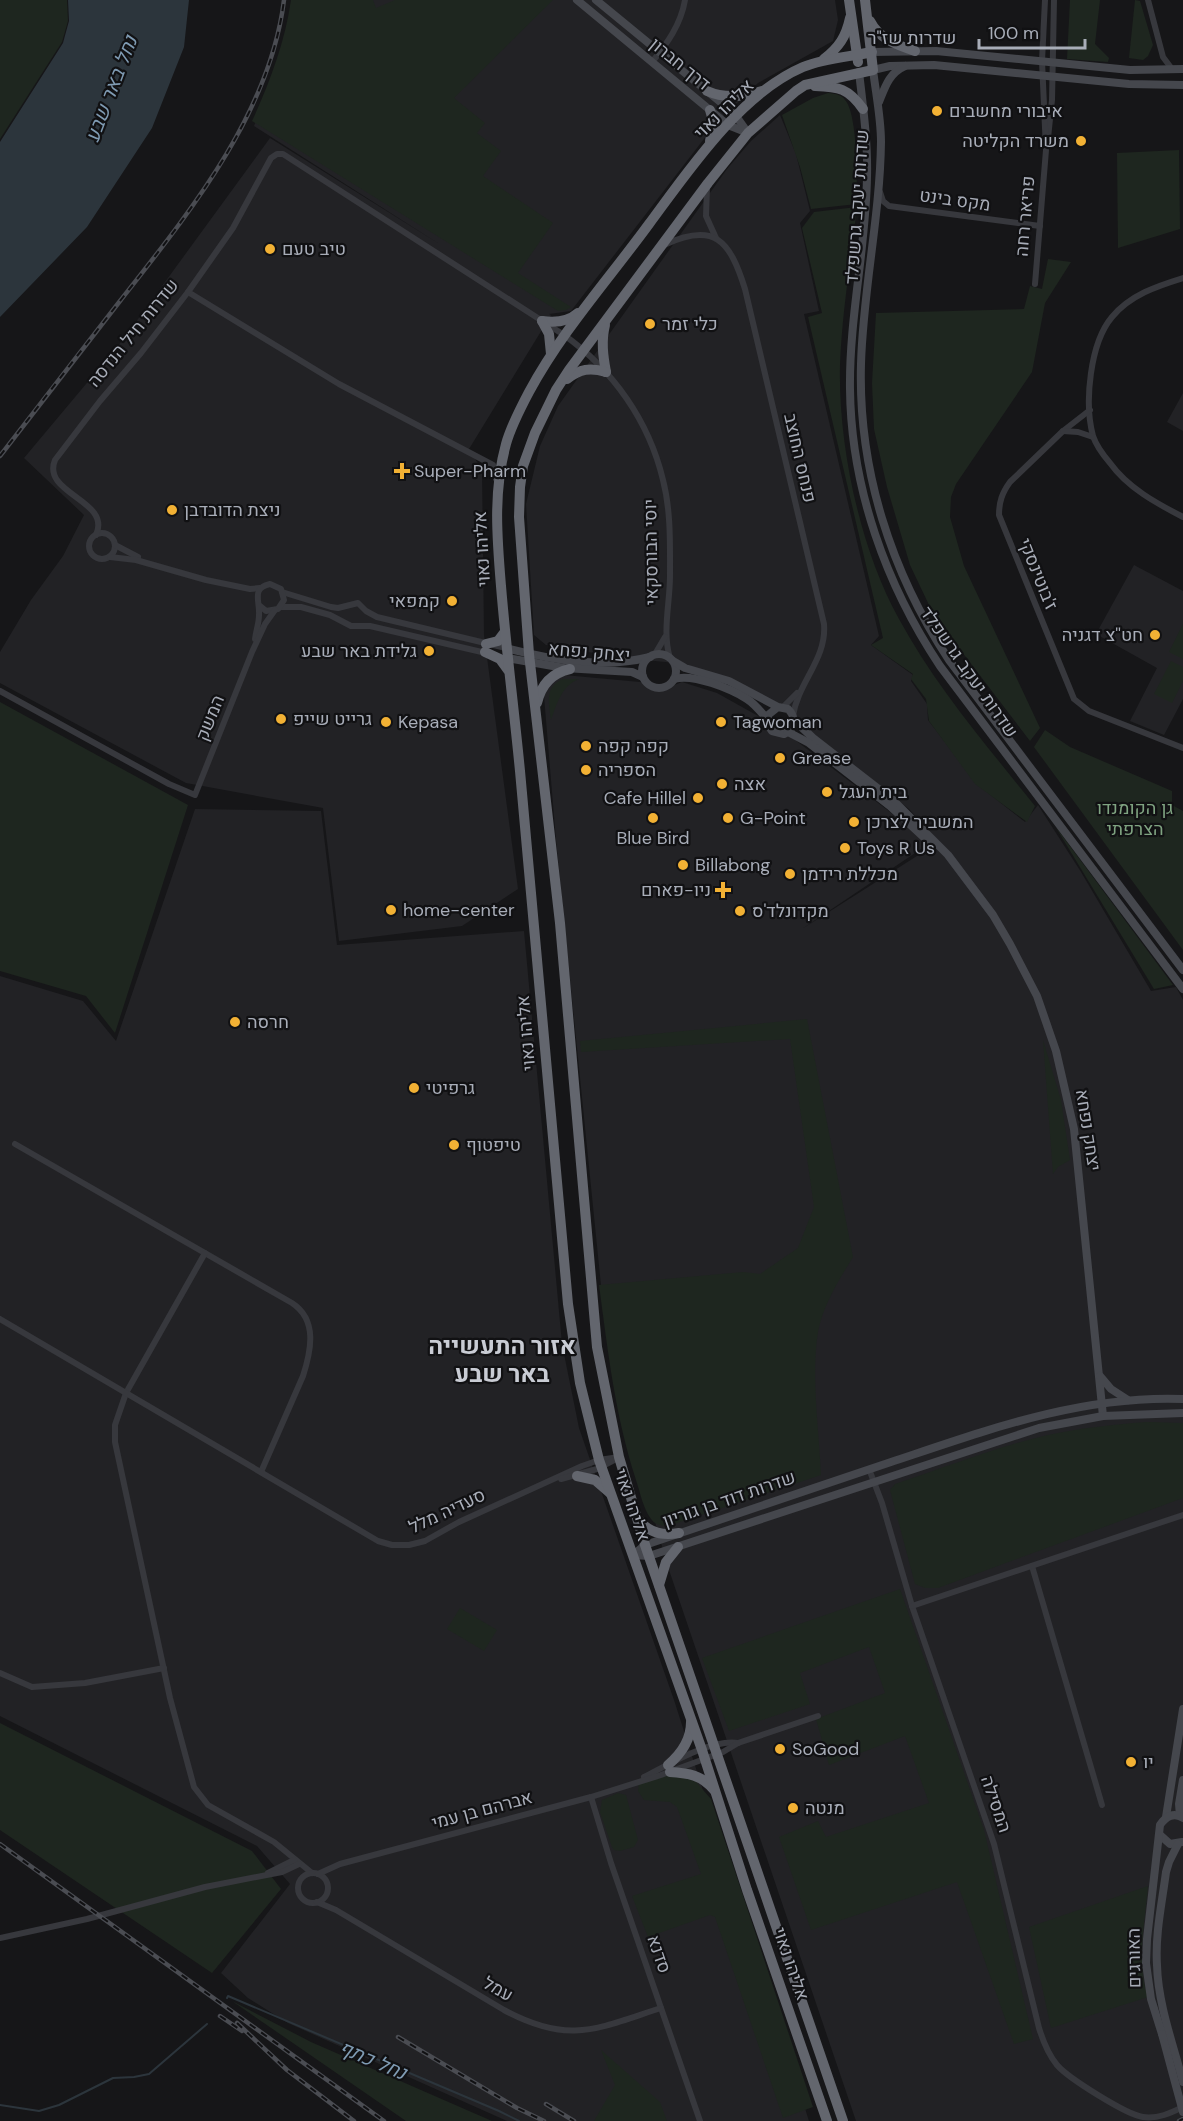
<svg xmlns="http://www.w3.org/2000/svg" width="1183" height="2121" font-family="'DM Sans',Heebo,sans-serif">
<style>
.built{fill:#222225}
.green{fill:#1e261f}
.water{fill:#2c353c}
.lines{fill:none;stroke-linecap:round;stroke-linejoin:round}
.stream{stroke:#2c353c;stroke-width:2}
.street{stroke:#37383d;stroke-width:6}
.secondary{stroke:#45474d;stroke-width:8}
.highway{stroke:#63666e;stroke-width:10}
.rail-casing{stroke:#4a4c52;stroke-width:4.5}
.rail{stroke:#111113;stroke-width:2;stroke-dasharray:7;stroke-linecap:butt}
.secondary-bridge{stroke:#45474d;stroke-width:8}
.poi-dot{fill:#f2b134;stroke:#111113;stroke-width:2}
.labels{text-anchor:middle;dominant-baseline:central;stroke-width:4.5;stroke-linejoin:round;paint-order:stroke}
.street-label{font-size:18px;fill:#a8adb8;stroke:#111113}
.poi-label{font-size:18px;fill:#a8adb8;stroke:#111113;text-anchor:start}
.park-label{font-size:18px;fill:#7fa381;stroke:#111113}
.water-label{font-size:20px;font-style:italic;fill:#7f9bb3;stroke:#111113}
.district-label{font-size:24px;font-weight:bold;fill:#c9ccd4;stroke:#111113}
</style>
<rect width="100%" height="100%" fill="#161618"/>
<g class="built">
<polygon points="292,0 835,0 838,20 833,41 758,83 717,122 571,311 549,314 551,315 469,449 482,470 484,635 518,889 462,926 339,941 323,808 186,783 0,683 0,652 31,600 63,556 84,515 24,458 122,341 270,138 441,245 254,126 282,57"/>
<polygon points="780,115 796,154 810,211 800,223 819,311 804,314 879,636 871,645 913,675 911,681 927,704 928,720 978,785 1025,822 1038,805 1081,872 1151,991 1176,987 1183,1000 1183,2121 856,2121 668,1567 622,1407 605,1325 556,840 544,696 548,686 564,675 640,682 662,690 682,682 717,693 778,727 890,812 927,845 802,929 939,842 909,809 770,699 686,664 624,658 546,645 534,635 526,504 540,446 558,406 727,169 751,141"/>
<polygon points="1183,393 1183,431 1167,422"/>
<polygon points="1134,565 1183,591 1183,699 1164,735 1130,721 1157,668 1096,634"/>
<polygon points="195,809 321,811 337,945 524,931 562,1344 579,1428 674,1700 809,2121 507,2121 288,2023 248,1998 221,1973 290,1884 257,1846 0,1716 0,976 83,1001 116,1041"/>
</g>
<g class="green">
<polygon points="0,0 67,0 68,21 62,42 0,139"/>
<path d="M 291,0 L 373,0 L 376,8 L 395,0 L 553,0 L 454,98 L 485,123 L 477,133 L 501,151 L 483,176 L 553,223 L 518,273 L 571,307 L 566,310 L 558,311 L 252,121 C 270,82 285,42 291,0 Z"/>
<polygon points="1070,0 1100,0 1095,44 1109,58 1108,62 1067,59"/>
<polygon points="1135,0 1140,1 1153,45 1148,56 1143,60 1129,58"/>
<path d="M 828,93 C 835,94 841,94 845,100 C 858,114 857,184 857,204 L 811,209 L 800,167 L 782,115 L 813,98 Z"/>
<polygon points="1179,150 1180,229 1118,248 1117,153"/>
<path d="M 857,207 C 851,259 842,312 840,365 C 838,445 860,549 899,619 C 936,687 987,746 1035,806 L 1027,822 L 975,784 L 929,721 L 926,699 L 911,679 L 913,674 L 871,645 L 883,638 L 808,317 L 822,313 L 802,228 L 814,212 Z"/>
<polygon points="1048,259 1071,262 1045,303 1032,372 956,484 951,497 950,517 964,566 1040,728 1030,741 949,635 929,605 910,565 887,487 874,429 872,383 876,313 1024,309 1030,286 1042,289"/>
<polygon points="1183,624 1183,659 1169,652"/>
<polygon points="1171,661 1183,667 1183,681 1172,703 1154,694"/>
<path d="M 563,679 L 579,679 C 561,686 557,704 551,720 C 549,703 544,687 563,679 Z"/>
<polygon points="0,702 188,805 115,1033 86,996 0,971"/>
<polygon points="1045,730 1070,747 1172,791 1172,805 1183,811 1183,950 1034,747"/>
<polygon points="1055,826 1173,985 1154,989"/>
<path d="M 807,1019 L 853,1257 C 839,1280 823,1305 818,1332 C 811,1376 819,1431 821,1475 L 671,1525 C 664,1526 656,1526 651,1519 C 643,1508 640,1492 636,1480 C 615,1415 608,1352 599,1285 L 743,1272 L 760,1274 L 798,1248 L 814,1207 L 790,1039 L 581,1052 L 580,1041 Z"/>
<polygon points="1043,1040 1061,1100 1070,1160 1058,1167 1053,1174"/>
<path d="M 1148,1422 L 1183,1423 L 1183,1498 L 938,1588 L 925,1588 L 915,1584 L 890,1490 L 895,1484 C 946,1467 996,1447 1048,1435 C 1082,1428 1115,1424 1148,1422 Z"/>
<polygon points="900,1589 984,1830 1033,2039 1014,2044 957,1882 811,1930 779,1837 818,1821 826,1837 929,1803 905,1736 829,1765 816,1719 885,1693 869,1647 800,1673 810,1704 729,1731 702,1658"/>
<polygon points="460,1608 497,1630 484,1651 447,1629"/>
<polygon points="0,1723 252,1851 281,1889 212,1973 0,1830"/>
<polygon points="675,1774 696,1782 711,1799 813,2107 783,2118 715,1917 710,1915 648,1937 632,1896 701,1874 677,1807 670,1802 644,1800 638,1791 639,1784 646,1780"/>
<polygon points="618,1793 626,1795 638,1840 634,1847 620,1851 614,1850 612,1847 600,1812 602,1800"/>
<path d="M 1148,1886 C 1145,1922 1136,1962 1148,1997 L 1051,2028 L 1029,1927 Z"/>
<polygon points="232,2001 311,2042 492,2121 406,2121"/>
<polygon points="601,2050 660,2102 667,2121 594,2121 615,2085"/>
</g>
<polygon class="water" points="68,0 189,0 184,47 152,128 87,227 0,317 0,142 63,43 69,21"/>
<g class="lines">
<g class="stream">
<polyline points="227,1998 228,1996 499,2111 519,2121"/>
<polyline points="0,2105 39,2111 59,2105 113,2078 134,2077 149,2074 207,2024"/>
</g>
<g class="street">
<polyline points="1148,0 1163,57 1172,69"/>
<path d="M 652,62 C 667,44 681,24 685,0"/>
<polyline points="1048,138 1052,100 1054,0"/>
<polyline points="707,188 706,216 716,238"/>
<polyline points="880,192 883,201 889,206 1040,226"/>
<path d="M 664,245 C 715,221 730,241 745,289 L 824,624 C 827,659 798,682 793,716"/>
<path d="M 1183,278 C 1157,286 1130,295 1112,317 C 1090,343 1084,403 1093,436 C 1096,445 1104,456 1110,463 C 1128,488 1156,503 1183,517"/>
<polyline points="1035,284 1046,150 1042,61 1045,0"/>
<polyline points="188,292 339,384 493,465 496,479"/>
<path d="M 1090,410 L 1063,431 L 1010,482 C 1002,493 999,502 999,515 L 1074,699 L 1089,711 L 1183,748"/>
<polyline points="1063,431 1078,432 1093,437"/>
<circle cx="102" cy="546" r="13"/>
<path d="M 96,535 C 112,500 41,494 55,460 L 100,401 L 141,353 L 188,292 L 233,228 L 271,158 L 277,154 L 283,154 L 564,335 C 613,370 649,421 663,480 C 671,511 670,544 670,576 C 670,603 662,632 670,658"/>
<polyline points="115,545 138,557"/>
<polyline points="110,557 136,560 206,580 250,589 260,588"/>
<polyline points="282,592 331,607 338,608 358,603 366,611 377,617 506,648"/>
<polyline points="280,607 301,607 330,615 351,626 370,626 486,653"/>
<path d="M 255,639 C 256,631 259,623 259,615 C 260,601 251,588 270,584 L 281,589 L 284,600 L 278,609 L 266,611 L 259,605"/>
<polyline points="655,654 665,637"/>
<polyline points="0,691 169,784 195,795 252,652 265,624 275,610"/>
<polyline points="783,707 797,693"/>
<path d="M 15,1144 L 292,1303 C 318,1320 311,1351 303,1376 L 261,1472"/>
<polyline points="205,1253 126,1393 115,1425 115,1442 170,1698 194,1787 208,1805 274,1842 312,1873"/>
<polyline points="0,1319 378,1541 392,1545 409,1545 425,1541 459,1522 582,1466 599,1460 619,1457"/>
<path d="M 869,1469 L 882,1503 L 912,1606 L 994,1844 L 1039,2028 C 1043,2041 1048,2054 1057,2065 C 1068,2078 1127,2115 1143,2117 C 1158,2119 1171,2113 1183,2107"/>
<polyline points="561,1479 597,1469 616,1459"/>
<polyline points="1032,1566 1102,1805"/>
<polyline points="912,1606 1183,1515"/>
<polyline points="0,1673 32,1687 85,1683 164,1668"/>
<path d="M 644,1777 C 668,1765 710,1739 738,1743"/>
<polyline points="591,1797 611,1863 700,2121"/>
<polyline points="268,1873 294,1860"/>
<circle cx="313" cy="1888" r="15"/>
<polyline points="318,1874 340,1864 591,1797 661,1775 723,1752 738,1743 818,1716"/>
<path d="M 317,1902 L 336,1910 L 504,2010 C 569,2045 596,2029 661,2008"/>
<polyline points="0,1938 87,1919 205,1887 282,1872 299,1864"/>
</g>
<g class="secondary">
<polyline points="577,0 728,125 748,133"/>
<polyline points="596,0 724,105 736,116 748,133"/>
<polyline points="872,52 936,51 1130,70 1183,69"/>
<path d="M 859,72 C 863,107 868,142 867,177 C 866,248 849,318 850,389 C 851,488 886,585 940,666 L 1183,989"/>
<path d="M 1183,85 L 1129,84 L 934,65 L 890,66 L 873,70 C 876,94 881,118 881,142 C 880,217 863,290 861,364 C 858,470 891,572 949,660 L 1183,970"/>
<path d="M 879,102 C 885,87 889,73 905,66"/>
<path d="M 506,648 C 553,660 603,669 650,657"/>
<circle cx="659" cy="671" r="17"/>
<polyline points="507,658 564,668 632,672 643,677"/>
<path d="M 673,661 L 685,668 L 729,681 L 778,707 L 788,709 C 797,718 795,729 784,734 L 772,731 L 768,725 L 768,715 L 778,707"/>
<path d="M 674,679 C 693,673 731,689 747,699 C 755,704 761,712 767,719"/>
<polyline points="794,720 813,738 894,801 948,855 993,915 1010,944 1037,996 1056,1051 1074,1129 1103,1416"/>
<polyline points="788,732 809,743 890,806 929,842"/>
<polyline points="1100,1376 1111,1389 1128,1400"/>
<path d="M 633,1555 L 645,1545 C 727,1517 809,1489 891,1462 C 987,1430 1081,1395 1183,1399"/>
<polyline points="633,1555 649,1556 1039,1428 1103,1416 1183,1413"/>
<polyline points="1180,1816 1179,1804 1183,1780"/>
<polyline points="1166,1817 1183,1709"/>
<polyline points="1160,1835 1170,1844 1182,1842"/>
<path d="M 1178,1844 L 1169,1862 L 1166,1872 C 1162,1903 1155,1934 1157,1965 C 1158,2004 1173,2044 1183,2082"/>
<path d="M 1162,2034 L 1151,1999 L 1146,1963 L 1147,1939 L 1160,1825 C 1166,1816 1174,1812 1183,1818"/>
</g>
<g class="highway">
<polyline points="849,0 858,62"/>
<path d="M 870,21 C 879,39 897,45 915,51"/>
<path d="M 824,59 C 839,47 846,37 850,18"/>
<path d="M 815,86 C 839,87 848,88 863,109"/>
<path d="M 707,91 C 725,99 743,97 762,91"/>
<polyline points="710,110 714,124 710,141"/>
<path d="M 542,321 C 556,323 568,322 578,313"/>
<polyline points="542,321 549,334 551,354"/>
<path d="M 605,325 C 601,341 603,356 606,372"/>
<path d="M 567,379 C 580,369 590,367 606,372"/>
<polyline points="486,644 498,641 504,633"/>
<polyline points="485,652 500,659 508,670"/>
<path d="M 537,703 C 541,685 552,673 570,669"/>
<polyline points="577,1476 595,1480 610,1493"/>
<path d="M 639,1520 C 649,1533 663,1536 679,1533"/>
<polyline points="659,1585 666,1562 678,1547"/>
<path d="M 668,1765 C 681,1754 691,1740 691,1722"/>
<path d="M 670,1772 C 688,1773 702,1775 714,1790"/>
<path d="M 827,2121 L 747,1890 L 702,1750 L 599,1460 L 580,1383 L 568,1304 C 552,1127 536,949 520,771 C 514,709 506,648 501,586 C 497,538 493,491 506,444 C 511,426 520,409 529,392 C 562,331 608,280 649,224 C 689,170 740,94 803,67 C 825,58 849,57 872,52"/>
<polyline points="843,2121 645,1545 619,1457 597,1347 560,923 529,654 519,517 520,487 523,466 535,433 556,390 569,370 708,183 748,133 796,91 805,85 873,70 865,0"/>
</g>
<defs>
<g id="rail">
<path d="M 0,456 C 40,404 80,352 120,301 C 189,213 270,114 284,0"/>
<polyline points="0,1844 384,2121"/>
<polyline points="220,2016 242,2031"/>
<polyline points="237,2023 287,2070 354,2121"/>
<polyline points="398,2037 517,2108 544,2121"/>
<polyline points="546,2104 574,2121"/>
<polyline points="1179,2121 1183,2119"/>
</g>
</defs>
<use href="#rail" class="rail-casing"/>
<use href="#rail" class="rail"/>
<polyline class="secondary-bridge" points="1162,2034 1183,2112"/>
</g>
<g class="poi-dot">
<circle cx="937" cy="111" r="6"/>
<circle cx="1081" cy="141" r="6"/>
<circle cx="270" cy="249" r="6"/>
<circle cx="650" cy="324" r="6"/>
<path d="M399 462h6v6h6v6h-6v6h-6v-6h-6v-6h6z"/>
<circle cx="172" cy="510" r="6"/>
<circle cx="452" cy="601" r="6"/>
<circle cx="1155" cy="635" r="6"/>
<circle cx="429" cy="651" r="6"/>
<circle cx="281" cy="719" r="6"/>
<circle cx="386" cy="722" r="6"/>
<circle cx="721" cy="722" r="6"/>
<circle cx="586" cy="746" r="6"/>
<circle cx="780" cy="758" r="6"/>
<circle cx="586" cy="770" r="6"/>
<circle cx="722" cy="784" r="6"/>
<circle cx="827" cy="792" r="6"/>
<circle cx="698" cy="798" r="6"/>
<circle cx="653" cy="818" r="6"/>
<circle cx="728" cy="818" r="6"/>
<circle cx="854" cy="822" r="6"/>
<circle cx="845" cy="848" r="6"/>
<circle cx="683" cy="865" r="6"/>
<circle cx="790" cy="874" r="6"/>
<path d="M720 881h6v6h6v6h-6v6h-6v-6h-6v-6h6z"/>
<circle cx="391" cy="910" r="6"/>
<circle cx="740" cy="911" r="6"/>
<circle cx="235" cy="1022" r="6"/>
<circle cx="414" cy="1088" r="6"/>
<circle cx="454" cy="1145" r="6"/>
<circle cx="780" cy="1749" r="6"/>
<circle cx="1131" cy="1762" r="6"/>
<circle cx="793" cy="1808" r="6"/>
</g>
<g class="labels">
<g class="street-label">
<text x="912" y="38">שדרות שז"ר</text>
<text transform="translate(680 64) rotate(39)">דרך חברון</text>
<text transform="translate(724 109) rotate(-45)">אליהו נאוי</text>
<text transform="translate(955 200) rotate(8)">מקס בינט</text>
<text transform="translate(857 207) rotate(-86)">שדרות יעקב גרשפלד</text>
<text transform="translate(1025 216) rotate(-85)">פריאר רחה</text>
<text transform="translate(133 333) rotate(-51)">שדרות חיל הנדסה</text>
<text transform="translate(800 458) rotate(77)">פנחס החוצב</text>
<text transform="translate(482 549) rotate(-93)">אליהו נאוי</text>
<text transform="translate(651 552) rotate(-91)">יוסי הבורסקאי</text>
<text transform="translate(1038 574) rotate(68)">ז'בוטינסקי</text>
<text transform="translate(589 652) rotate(5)">יצחק נפחא</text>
<text transform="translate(969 672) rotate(55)">שדרות יעקב גרשפלד</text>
<text transform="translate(210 718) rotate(-68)">המשק</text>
<text transform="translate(526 1033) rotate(-95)">אליהו נאוי</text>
<text transform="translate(1088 1130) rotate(81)">יצחק נפחא</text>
<text transform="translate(729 1499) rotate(-19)">שדרות דוד בן גוריון</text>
<text transform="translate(632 1505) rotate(71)">אליהו נאוי</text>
<text transform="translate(447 1511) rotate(-25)">סעדיה מלל</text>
<text transform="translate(996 1804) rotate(71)">המסילה</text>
<text transform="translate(482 1810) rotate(-15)">אברהם בן עמי</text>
<text transform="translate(659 1954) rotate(71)">סדנא</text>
<text transform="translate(1134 1958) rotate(-91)">האורגים</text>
<text transform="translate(791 1964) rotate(71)">אליהו נאוי</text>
<text transform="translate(498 1989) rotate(30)">עמל</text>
</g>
<g class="poi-label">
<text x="949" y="111">איבורי מחשבים</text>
<text x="1069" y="141" text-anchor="end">משרד הקליטה</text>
<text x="282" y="249">טיב טעם</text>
<text x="662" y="324">כלי זמר</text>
<text x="414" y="471">Super-Pharm</text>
<text x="184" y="510">ניצת הדובדבן</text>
<text x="440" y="601" text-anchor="end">קמפאי</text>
<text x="1143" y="635" text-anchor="end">חט''צ דגניה</text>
<text x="417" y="651" text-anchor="end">גלידת באר שבע</text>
<text x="293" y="719">גרייט שייפ</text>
<text x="398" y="722">Kepasa</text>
<text x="733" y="722">Tagwoman</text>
<text x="598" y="746">קפה קפה</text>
<text x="792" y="758">Grease</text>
<text x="598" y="770">הספריה</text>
<text x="734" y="784">אצה</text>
<text x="839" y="792">בית העגל</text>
<text x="686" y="798" text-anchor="end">Cafe Hillel</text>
<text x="740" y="818">G-Point</text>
<text x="866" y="822">המשביר לצרכן</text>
<text x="653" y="838" text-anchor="middle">Blue Bird</text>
<text x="857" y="848">Toys R Us</text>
<text x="695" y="865">Billabong</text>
<text x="802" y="874">מכללת רידמן</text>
<text x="711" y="890" text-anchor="end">ניו-פארם</text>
<text x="403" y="910">home-center</text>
<text x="752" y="911">מקדונלד'ס</text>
<text x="247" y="1022">חרסה</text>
<text x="426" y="1088">גרפיטי</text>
<text x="466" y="1145">טיפטוף</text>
<text x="792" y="1749">SoGood</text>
<text x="1143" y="1762">יו</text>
<text x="805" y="1808">מנטה</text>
</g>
<g class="park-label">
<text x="1135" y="808">גן הקומנדו<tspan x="1135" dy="21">הצרפתי</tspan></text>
</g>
<g class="water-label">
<text transform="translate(111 89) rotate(-69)">נחל באר שבע</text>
<text transform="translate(373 2060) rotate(23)">נחל כתף</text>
</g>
<g class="district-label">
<text x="502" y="1345">אזור התעשייה<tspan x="502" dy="28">באר שבע</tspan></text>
</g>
</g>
<path d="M979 39v9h106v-9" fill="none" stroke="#a8adb8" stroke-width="3"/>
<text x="988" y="39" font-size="18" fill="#a8adb8" stroke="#111113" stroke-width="4.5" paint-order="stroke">100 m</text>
</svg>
